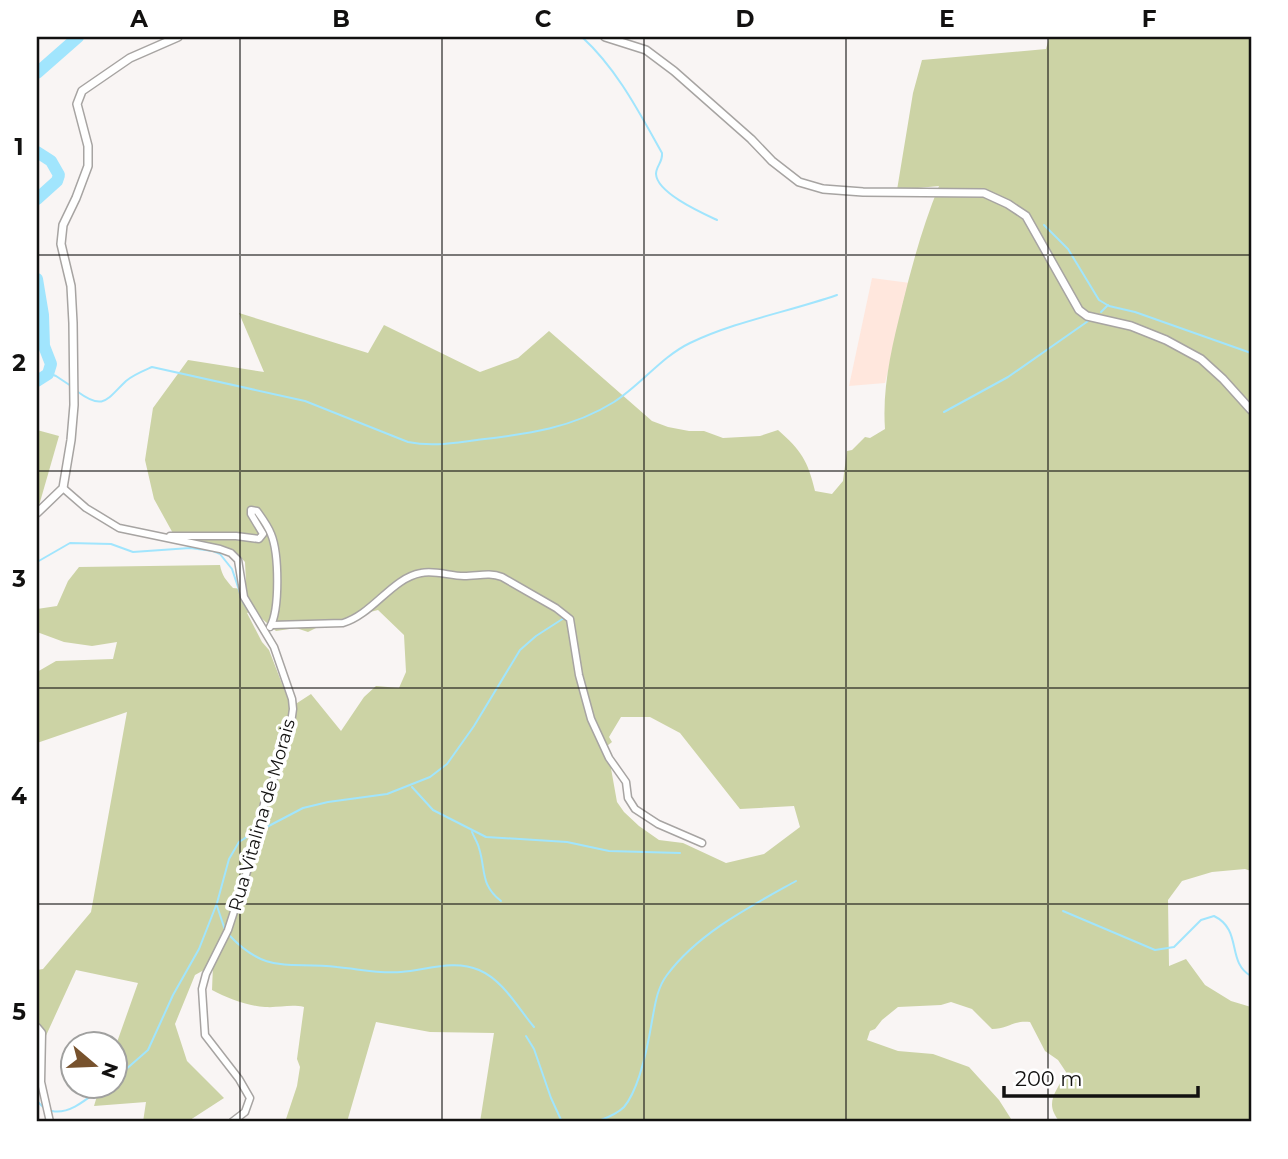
<svg xmlns="http://www.w3.org/2000/svg" width="1288" height="1159" font-family="Montserrat,sans-serif">
<style>
.industrial{fill:#ffe7dd}
.green{fill:#ccd3a5;fill-rule:evenodd}
.lines{fill:none;stroke-linecap:round;stroke-linejoin:round}
.stream{stroke:#a1e5fd;stroke-width:2}
.river{stroke:#a1e5fd;stroke-width:12}
.minor-casing{stroke:#a7a4a2;stroke-width:9}
.tertiary-casing{stroke:#a7a4a2;stroke-width:10}
.minor{stroke:#fff;stroke-width:6}
.tertiary{stroke:#fff;stroke-width:7}
.grid{fill:none;stroke:#121110;stroke-width:2;stroke-opacity:0.55}
.labels{text-anchor:middle;dominant-baseline:central;stroke-width:7;stroke-linejoin:round;paint-order:stroke}
.street-label{font-size:18px;fill:#121110;stroke:#fff}
.neatline{fill:none;stroke:#121110;stroke-width:2.5}
.grid-label{font-size:23px;text-anchor:middle;font-weight:bold;fill:#121110}
</style>
<rect width="100%" height="100%" fill="#f9f5f4"/>
<polygon class="industrial" points="872,278 910,283 885,383 849,386"/>
<g class="green">
<path d="M 1047,37 L 1251,37 L 1251,871 L 1245,869 L 1212,872 L 1182,881 L 1168,900 L 1169,966 L 1186,959 L 1205,985 L 1231,1001 L 1251,1007 L 1251,1122 L 1060,1122 C 1043,1102 1057,1092 1066,1072 L 1058,1060 L 1045,1051 L 1030,1022 C 1013,1020 1008,1029 992,1029 L 972,1009 L 951,1002 L 941,1005 L 898,1007 L 882,1020 L 875,1029 L 870,1031 L 867,1040 L 898,1051 L 933,1054 L 969,1067 L 999,1100 L 1013,1122 L 480,1122 L 494,1033 L 430,1032 L 376,1022 L 347,1122 L 285,1122 L 297,1086 L 300,1067 L 297,1059 L 304,1007 C 290,1004 279,1008 265,1007 C 247,1006 227,998 212,990 L 213,965 L 195,975 L 175,1024 L 187,1061 L 224,1098 L 187,1122 L 143,1122 L 146,1102 L 94,1106 L 100,1086 L 116,1086 L 116,1045 L 138,983 L 76,970 L 44,1040 L 37,1037 L 37,970 L 43,969 L 91,912 L 127,712 L 37,743 L 37,672 L 56,661 L 113,659 L 117,642 L 92,646 L 64,642 L 37,632 L 37,609 L 57,606 L 68,581 L 79,567 L 220,565 C 222,576 226,580 233,588 L 243,589 L 246,582 L 245,562 L 236,552 L 175,537 L 154,499 L 145,460 L 153,408 L 188,360 L 264,372 L 239,313 L 368,353 L 384,325 L 480,372 L 518,358 L 549,331 L 652,421 L 668,427 L 689,431 L 704,431 L 723,438 L 760,436 L 778,430 C 801,450 808,461 815,491 L 832,494 L 843,481 L 847,451 L 852,450 L 865,437 L 870,438 L 885,429 C 882,387 892,346 902,306 C 912,265 923,225 939,186 L 897,190 L 913,93 L 922,60 L 1046,49 L 1049,38 ZM 378,610 L 404,635 L 406,672 L 399,688 L 376,686 L 364,697 L 341,731 L 311,694 L 291,707 L 269,650 L 262,642 L 247,613 L 253,611 L 276,631 L 296,628 L 308,632 L 326,623 ZM 621,717 L 650,717 L 680,733 L 740,809 L 794,806 L 800,827 L 764,854 L 726,863 L 683,843 L 659,840 L 639,826 L 624,812 L 617,802 L 607,746 L 612,742 L 609,737 Z"/>
<polygon points="37,430 59,436 38,509 37,509"/>
</g>
<g class="lines">
<g class="stream">
<path d="M 582,37 C 617,69 639,112 662,153 C 663,162 656,166 656,174 C 657,193 702,213 717,220"/>
<polyline points="1044,225 1068,249 1099,300 1109,306 1135,312 1251,353"/>
<polyline points="1101,312 1108,305"/>
<polyline points="48,373 56,376 71,386"/>
<path d="M 78,392 C 104,411 107,399 126,381 C 133,375 143,371 152,367 L 305,401 L 408,442 C 432,447 453,443 477,440 C 526,434 571,429 614,402 C 641,385 661,357 690,343 C 736,321 788,312 837,295"/>
<polyline points="944,412 1008,377 1091,319"/>
<polyline points="37,562 70,543 111,544 133,552 190,548 213,551 220,554 232,569 243,602 248,610"/>
<polyline points="412,787 433,810 486,837 567,842 609,851 680,853"/>
<polyline points="263,829 303,808 328,802 387,794 430,777 447,764 474,726 520,650 536,636 564,618"/>
<path d="M 472,832 C 474,837 478,843 479,848 C 486,870 480,885 501,901"/>
<polyline points="217,906 225,930"/>
<path d="M 1063,911 L 1155,950 L 1174,947 L 1201,920 L 1214,916 C 1243,930 1226,962 1251,976"/>
<path d="M 229,935 C 268,976 289,961 337,967 C 359,969 379,974 401,972 C 427,970 454,959 479,970 C 503,980 518,1008 534,1027"/>
<polyline points="526,1036 534,1049 551,1098 562,1122"/>
<polyline points="116,1078 148,1050 173,995 199,949 217,903 229,859 239,842 256,831"/>
<polyline points="37,1101 43,1107"/>
<path d="M 52,1111 C 71,1115 90,1096 104,1086"/>
<path d="M 596,1122 C 606,1118 616,1115 624,1107 C 640,1088 648,1045 652,1021 C 655,1005 657,988 667,975 C 698,933 751,906 796,881"/>
</g>
<g class="river">
<polyline points="37,73 78,37"/>
<polyline points="37,152 51,161 59,175 57,181 37,199"/>
<polyline points="37,279 43,315 44,346 51,364 48,374 37,381"/>
</g>
<defs>
<g id="minor">
<polyline points="63,488 86,508 119,528 220,549 231,553 238,560 244,597 274,647 292,699 293,709 290,730 281,760 264,804 254,850 228,930 206,974 202,989 205,1035 239,1079 250,1098 245,1112 232,1122"/>
<path d="M 170,536 L 236,536 L 259,539 L 263,534 L 251,514 L 251,510 L 257,511 C 262,518 268,526 271,534 C 279,553 280,610 270,627"/>
<path d="M 272,625 L 343,623 C 373,614 392,578 421,573 C 435,570 450,576 464,576 C 478,576 489,572 502,577 L 556,608 L 570,619 L 579,675 L 591,719 L 609,758 L 626,782 L 628,798 L 635,809 L 658,824 L 702,843"/>
<polyline points="37,1027 42,1033 41,1082 50,1122"/>
</g>
<g id="tertiary">
<polyline points="605,37 646,50 674,71 751,139 772,161 799,182 823,189 863,192 984,193 1008,204 1026,216 1079,310 1087,316 1131,326 1166,340 1201,359 1223,379 1251,410"/>
<polyline points="37,513 63,488 71,440 74,405 73,323 71,286 61,244 63,225 76,198 88,166 88,146 77,104 82,91 130,58 178,37"/>
</g>
</defs>
<use href="#minor" class="minor-casing"/>
<use href="#tertiary" class="tertiary-casing"/>
<use href="#minor" class="minor"/>
<use href="#tertiary" class="tertiary"/>
</g>
<path class="grid" d="M 240,37 L 240,1122M 442,37 L 442,1122M 644,37 L 644,1122M 846,37 L 846,1122M 1048,37 L 1048,1122M 37,255 L 1251,255M 37,471 L 1251,471M 37,688 L 1251,688M 37,904 L 1251,904"/>
<g class="labels">
<g class="street-label">
<text transform="translate(262 815) rotate(-74)">Rua Vitalina de Morais</text>
</g>
</g>
<rect width="1288" height="1159" fill="none" stroke="#ffffff" stroke-width="77"/>
<g transform="translate(94 1065) rotate(109)"><circle r="33" fill="#ffffff" stroke="#a0a09f" stroke-width="2"/>
<path d="M0-5L12 26L0 18L-12 26Z" fill="#77522d"/>
<text y="-10" font-size="19" font-weight="bold" text-anchor="middle" fill="#121110">N</text>
</g>
<path d="M1004 1086v10h194v-10" fill="none" stroke="#121110" stroke-width="3.5"/>
<text x="1015" y="1086" font-size="21" fill="#121110" stroke="#ffffff" stroke-width="5" paint-order="stroke">200 m</text>
<rect x="38" y="38" width="1212" height="1082" class="neatline"/>
<g class="grid-label">
<text x="139" y="27">A</text>
<text x="341" y="27">B</text>
<text x="543" y="27">C</text>
<text x="745" y="27">D</text>
<text x="947" y="27">E</text>
<text x="1149" y="27">F</text>
<text x="19" y="155">1</text>
<text x="19" y="371">2</text>
<text x="19" y="587">3</text>
<text x="19" y="804">4</text>
<text x="19" y="1020">5</text>
</g>
</svg>
